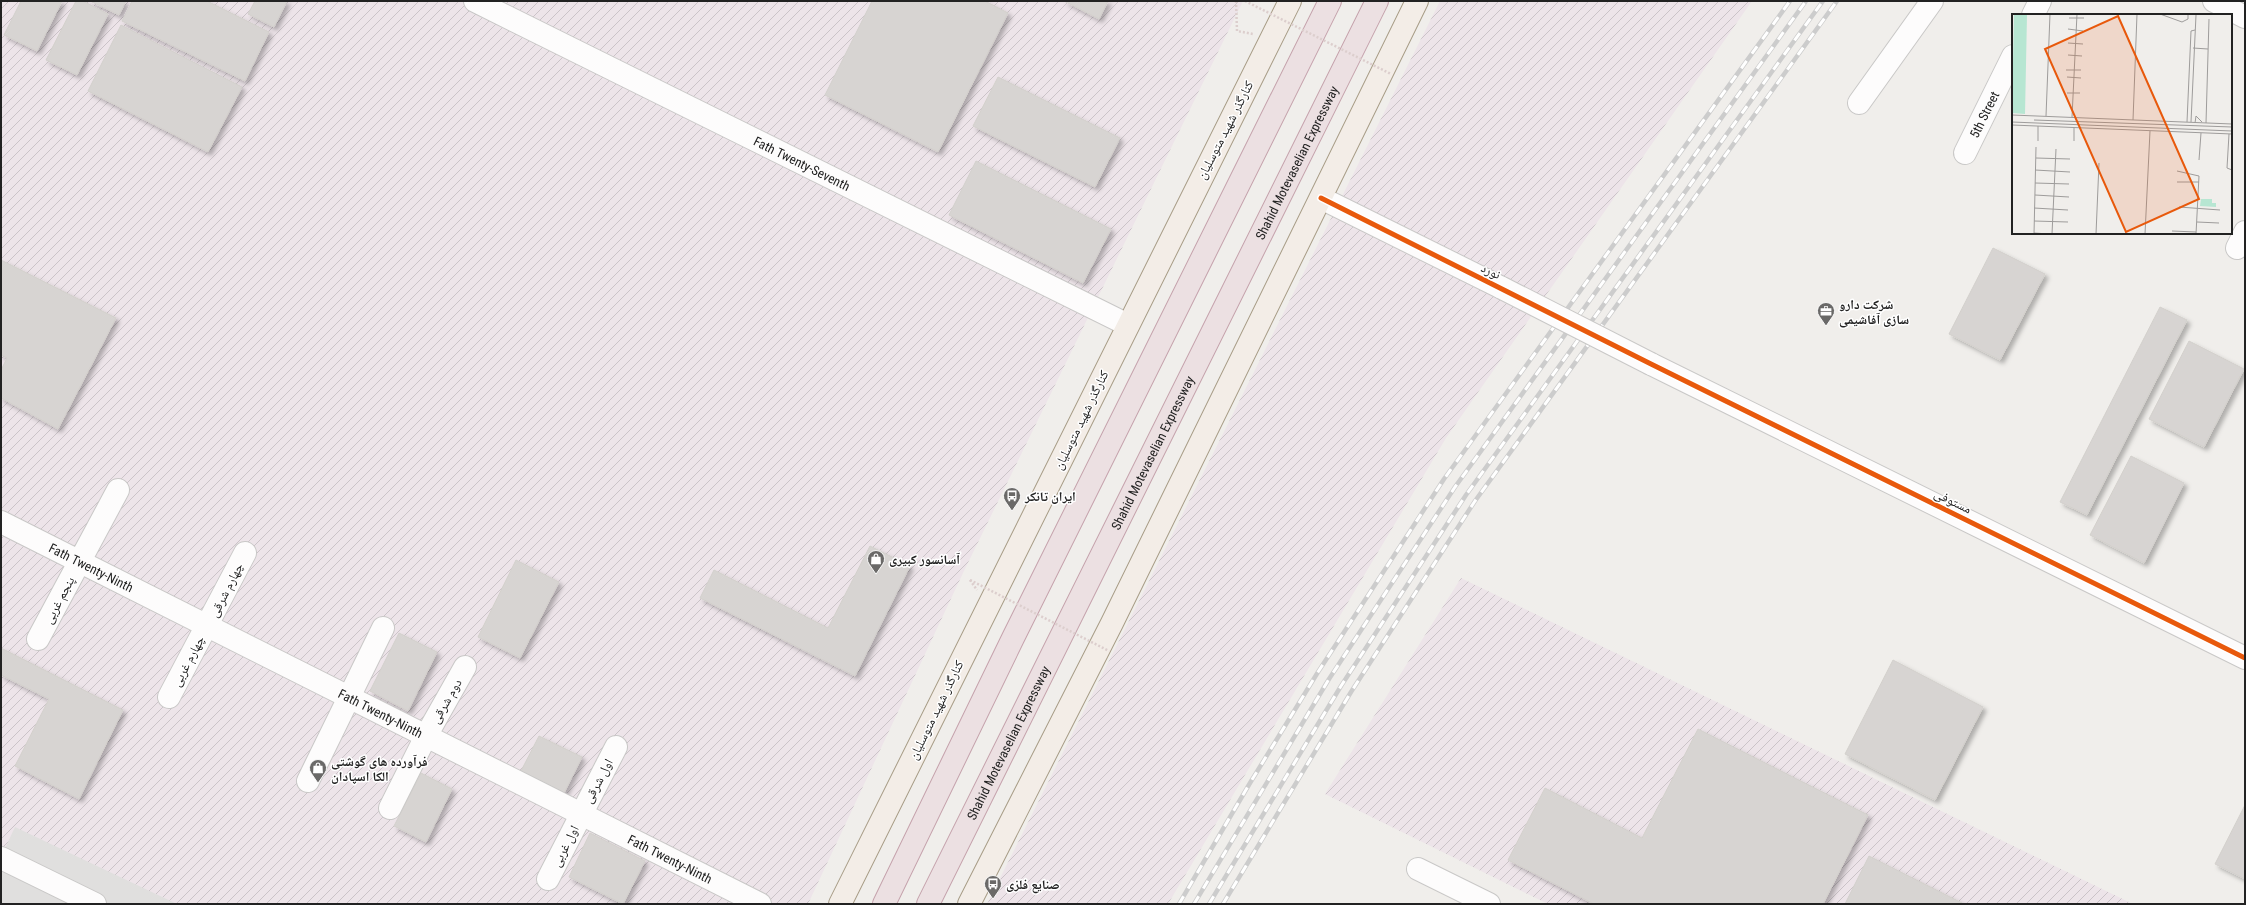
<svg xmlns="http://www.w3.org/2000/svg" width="2246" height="905" font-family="'Roboto Condensed','Noto Naskh Arabic',sans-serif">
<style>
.industrial{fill:url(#industrial-furrows)}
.parking{fill:#e0dfde}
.building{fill:#d7d4d2;stroke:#d3d0cc;filter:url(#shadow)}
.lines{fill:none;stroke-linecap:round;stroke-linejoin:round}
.minor-casing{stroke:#c9c8c7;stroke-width:24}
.major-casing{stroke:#a79c86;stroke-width:24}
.highway-casing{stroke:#c5a2ac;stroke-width:24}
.path{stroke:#dccecd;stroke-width:2.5;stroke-dasharray:2 2;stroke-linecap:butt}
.minor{stroke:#fdfcfc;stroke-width:22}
.major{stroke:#f3ede7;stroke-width:22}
.highway{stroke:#ece0e2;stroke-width:22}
.rail-casing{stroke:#ccc;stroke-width:4.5}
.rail{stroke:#fff;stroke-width:3;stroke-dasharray:9;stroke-linecap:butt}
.minor-bridge-casing{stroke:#c9c8c7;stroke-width:24;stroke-linecap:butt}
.path-bridge{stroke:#dccecd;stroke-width:2.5;stroke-dasharray:2 2;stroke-linecap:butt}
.minor-bridge{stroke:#fdfcfc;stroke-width:22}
.cycleway-casing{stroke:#fff;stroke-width:8}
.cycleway{stroke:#e8590c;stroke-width:5}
.labels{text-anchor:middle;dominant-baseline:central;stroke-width:3;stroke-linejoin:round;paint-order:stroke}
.street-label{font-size:13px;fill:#222;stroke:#fff}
.poi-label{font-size:13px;font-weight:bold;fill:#222;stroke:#fff;text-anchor:start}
.inset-road{fill:none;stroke:#9e9c9b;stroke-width:1}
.view{fill:#e8590c;fill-opacity:0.15;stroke:#e8590c;stroke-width:2}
.inset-edge{fill:none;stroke:#222;stroke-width:2}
</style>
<defs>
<pattern id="industrial-furrows" width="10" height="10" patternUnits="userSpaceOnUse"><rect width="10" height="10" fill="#ede4e9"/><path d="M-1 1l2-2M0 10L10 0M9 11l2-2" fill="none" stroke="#cbc3c8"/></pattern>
<filter id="shadow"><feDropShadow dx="3.5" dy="3.5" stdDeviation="2" flood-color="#0004"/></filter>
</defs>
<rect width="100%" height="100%" fill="#f0eeeb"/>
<g class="industrial">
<polygon points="1,1 1243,1 963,573 808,904 1,904"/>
<polygon points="1440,1 1752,1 1446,438 1168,904 987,904"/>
<polygon points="1461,578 2133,904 1548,904 1325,794"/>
</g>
<polygon class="parking" points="15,827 177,904 1,904 1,857"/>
<g class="building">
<polygon points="21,1 62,1 37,51 4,35"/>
<polygon points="76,1 83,1 108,14 77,75 46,60"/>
<polygon points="90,1 126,1 119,15"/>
<polygon points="132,1 207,1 269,32 245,81 122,21"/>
<polygon points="255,1 287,1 274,27 248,14"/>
<polygon points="872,1 985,1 1008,13 938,152 825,95"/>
<polygon points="1064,1 1108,1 1099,19"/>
<polygon points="121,25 242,87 208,152 88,91"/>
<polygon points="998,77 1120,138 1095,187 973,126"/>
<polygon points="976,161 1111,229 1083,283 949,215"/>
<polygon points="1993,248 2045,274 2000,360 1949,334"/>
<polygon points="1,260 116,318 58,429 1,398 1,370 7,358 1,355"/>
<polygon points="2160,307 2187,320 2087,515 2060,502"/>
<polygon points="2189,341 2244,369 2204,447 2149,419"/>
<polygon points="2131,456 2184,483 2144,563 2090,535"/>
<polygon points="870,546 910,566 855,676 700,598 714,570 828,628"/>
<polygon points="516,560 559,582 520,658 478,637"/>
<polygon points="399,633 437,652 408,711 370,691"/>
<polygon points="1,648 123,710 79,799 15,766 49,699 1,675"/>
<polygon points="1893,660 1983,707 1935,800 1845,754"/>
<polygon points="1698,729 1868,815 1823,904 1594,904 1508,860 1545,788 1642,838"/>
<polygon points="539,736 582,757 564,793 521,771"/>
<polygon points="421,773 452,789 426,842 394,826"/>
<polygon points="2245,805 2245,879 2215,864"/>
<polygon points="590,833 645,861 623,904 569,877"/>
<polygon points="1869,856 1964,904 1845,904"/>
</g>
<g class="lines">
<defs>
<g id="minor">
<path id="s1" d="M 475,1 L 1128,325"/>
<polyline points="2214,1 2245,17"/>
<polyline points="2033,15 2040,1"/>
<polyline points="1859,103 1932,1"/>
<path id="s2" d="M 1965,153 L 2013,56"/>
<polyline points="1321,198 1502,288"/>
<polyline points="2237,248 2245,232"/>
<polyline points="1651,364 2245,658"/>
<path id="s3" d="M 1,522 L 760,904"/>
<polyline points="38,639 118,490"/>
<polyline points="169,697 245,553"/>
<polyline points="308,781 383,628"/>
<polyline points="390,808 426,736 465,667"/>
<polyline points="1,858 95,904"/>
<polyline points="1418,869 1489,904"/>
<polyline points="548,879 616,747"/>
</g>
<g id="major">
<polyline points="840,904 1290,1"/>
<polyline points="969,904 1112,623 1417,1"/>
</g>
<g id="highway">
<polyline points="884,904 1013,638 1330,1"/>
<path id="s4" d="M 928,904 L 1377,1"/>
</g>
</defs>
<use href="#minor" class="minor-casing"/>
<use href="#major" class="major-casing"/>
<use href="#highway" class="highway-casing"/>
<g class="path">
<polyline points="1236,1 1237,31 1253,34"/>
<polyline points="970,580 977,590"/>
</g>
<use href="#minor" class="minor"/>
<use href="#major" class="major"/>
<use href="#highway" class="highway"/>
<defs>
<g id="rail">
<polyline points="1179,904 1250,783 1318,672 1444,479 1790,1"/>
<polyline points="1194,904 1329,679 1455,487 1806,1"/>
<polyline points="1209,904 1341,686 1466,495 1823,1"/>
<polyline points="1223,904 1351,692 1475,501 1837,1"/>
</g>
</defs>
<use href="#rail" class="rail-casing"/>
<use href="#rail" class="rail"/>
<defs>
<polyline id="minor-bridge" points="1502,288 1651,364"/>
</defs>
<use href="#minor-bridge" class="minor-bridge-casing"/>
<g class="path-bridge">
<polyline points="1245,1 1391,74"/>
<polyline points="970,580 1109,651"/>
</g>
<use href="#minor-bridge" class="minor-bridge"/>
<defs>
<polyline id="cycleway" points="1321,198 1651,364 2245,658"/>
</defs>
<use href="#cycleway" class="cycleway-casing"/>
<use href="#cycleway" class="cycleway"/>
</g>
<defs>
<symbol id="office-pin" viewBox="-11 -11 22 30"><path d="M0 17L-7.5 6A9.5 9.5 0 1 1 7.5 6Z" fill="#6a6968" stroke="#fff"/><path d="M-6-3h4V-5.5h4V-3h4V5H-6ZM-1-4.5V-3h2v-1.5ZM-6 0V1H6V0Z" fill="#fff"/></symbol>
<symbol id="bus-pin" viewBox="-11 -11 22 30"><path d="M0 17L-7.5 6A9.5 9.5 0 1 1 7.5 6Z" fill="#6a6968" stroke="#fff"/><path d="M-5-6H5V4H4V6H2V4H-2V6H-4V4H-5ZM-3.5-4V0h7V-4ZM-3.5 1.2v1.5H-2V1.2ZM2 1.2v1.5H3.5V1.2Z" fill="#fff"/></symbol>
<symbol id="shop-pin" viewBox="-11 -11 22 30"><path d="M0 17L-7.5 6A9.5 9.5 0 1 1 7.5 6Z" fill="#6a6968" stroke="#fff"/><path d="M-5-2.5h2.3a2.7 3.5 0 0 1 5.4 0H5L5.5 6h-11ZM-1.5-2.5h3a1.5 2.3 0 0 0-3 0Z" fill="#fff"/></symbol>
</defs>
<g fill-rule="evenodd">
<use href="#office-pin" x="1816" y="301" width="20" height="27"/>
<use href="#bus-pin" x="1002" y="486" width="20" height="27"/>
<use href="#shop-pin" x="866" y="549" width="20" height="27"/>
<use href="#shop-pin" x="308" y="758" width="20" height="27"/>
<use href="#bus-pin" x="983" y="874" width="20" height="27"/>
</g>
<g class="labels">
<g class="street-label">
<text stroke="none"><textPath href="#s2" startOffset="43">5th Street</textPath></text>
<text transform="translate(1225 130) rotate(-63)">کنارگذر شهید متوسلیان</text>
<text stroke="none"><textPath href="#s4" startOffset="828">Shahid Motevaselian Expressway</textPath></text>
<text stroke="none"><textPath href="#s1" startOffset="365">Fath Twenty-Seventh</textPath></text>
<text transform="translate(1491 271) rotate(26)">نورد</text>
<text transform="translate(1081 420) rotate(-64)">کنارگذر شهید متوسلیان</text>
<text stroke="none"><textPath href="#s4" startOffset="504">Shahid Motevaselian Expressway</textPath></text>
<text transform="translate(1953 501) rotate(26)">مستوفی</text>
<text stroke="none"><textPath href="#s3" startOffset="101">Fath Twenty-Ninth</textPath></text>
<text transform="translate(226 590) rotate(-63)">چهارم شرقی</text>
<text transform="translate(59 600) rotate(-62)">پنجم غربی</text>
<text transform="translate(188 661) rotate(-62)">چهارم غربی</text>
<text transform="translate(446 701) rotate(-60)">دوم شرقی</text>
<text transform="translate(936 710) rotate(-64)">کنارگذر شهید متوسلیان</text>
<text stroke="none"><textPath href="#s3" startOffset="425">Fath Twenty-Ninth</textPath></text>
<text stroke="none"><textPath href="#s4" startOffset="180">Shahid Motevaselian Expressway</textPath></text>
<text transform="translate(598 781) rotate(-62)">اول شرقی</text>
<text transform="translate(565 846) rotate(-63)">اول غربی</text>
<text stroke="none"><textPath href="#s3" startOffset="749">Fath Twenty-Ninth</textPath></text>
</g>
<g class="poi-label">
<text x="1839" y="304">شرکت دارو<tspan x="1839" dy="15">سازی آفاشیمی</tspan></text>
<text x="1025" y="496">ایران تانکر</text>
<text x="889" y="559">آسانسور کبیری</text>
<text x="331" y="761">فرآورده های گوشتی<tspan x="331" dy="15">الکا اسپادان</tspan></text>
<text x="1006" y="884">صنایع فلزی</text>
</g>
</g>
<g transform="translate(2012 14)">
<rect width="220" height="220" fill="#f0eeeb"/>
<path d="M 2,0 L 15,1 L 13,100 L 0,99 ZM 189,185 L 200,185 L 200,189 L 204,189 L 204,193 L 188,192 Z" fill="#b7e6d2"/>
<path class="inset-road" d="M 148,0 L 170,8 L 176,5 L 176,0M 57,4 L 72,4M 56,15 L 71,17M 56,29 L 71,30M 181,34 L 196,35M 56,41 L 70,42M 54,56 L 69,56M 55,63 L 69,64M 55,79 L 68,79M 0,101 L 220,110M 34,102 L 38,0M 60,103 L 65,0M 22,106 L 220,113M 121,106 L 125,0M 0,108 L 220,117M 175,108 L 179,17 L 183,16M 179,108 L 184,1M 183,109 L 184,102 L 190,108M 194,109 L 197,5M 0,111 L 220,120M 217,120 L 215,154 L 220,156M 26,127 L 26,112M 62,127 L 62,114M 24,144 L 58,145M 187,146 L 189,119M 23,156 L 58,158M 165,157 L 187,162 L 184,220M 165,168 L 187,168M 23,169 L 57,170M 23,181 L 57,183M 167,193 L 208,196M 22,194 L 56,196M 22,207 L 56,208M 185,208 L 207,209M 160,217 L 184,218M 22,219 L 37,220M 22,220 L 24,133M 40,220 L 44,135M 84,220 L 87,149M 133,220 L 138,117"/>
<path class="view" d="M 106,2 L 187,185 L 114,218 L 33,35 Z"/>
<rect width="220" height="220" class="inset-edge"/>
</g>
<rect width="2246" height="905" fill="none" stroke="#222222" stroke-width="4"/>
</svg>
